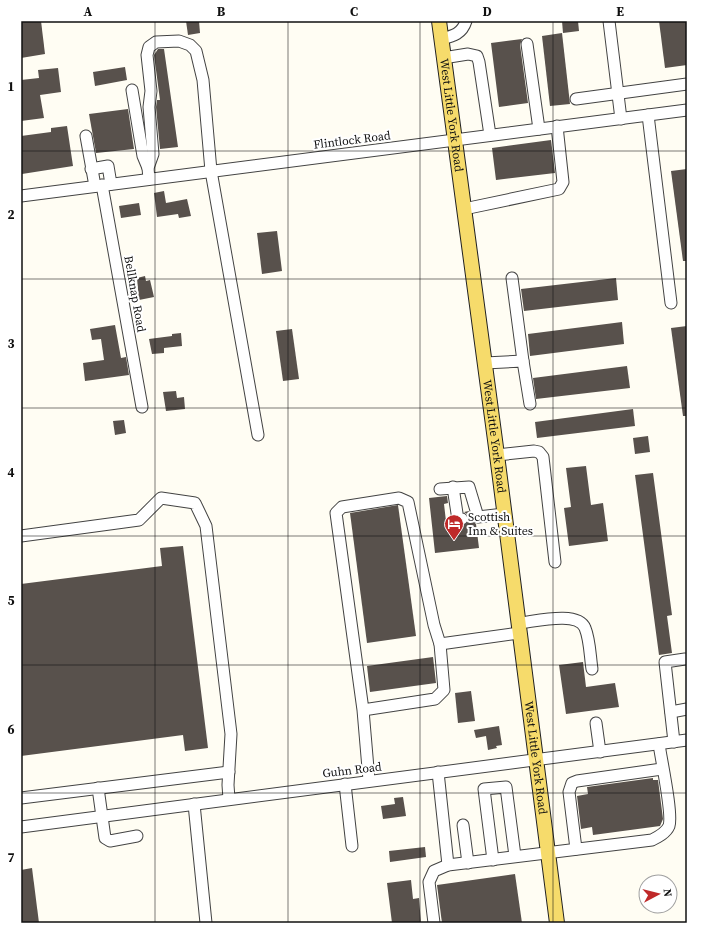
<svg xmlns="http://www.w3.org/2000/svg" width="708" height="944" font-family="'Source Serif 4',serif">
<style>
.building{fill:#58514c}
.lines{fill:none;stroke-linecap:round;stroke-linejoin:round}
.minor-casing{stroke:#434343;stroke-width:13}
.major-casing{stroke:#212121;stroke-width:16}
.minor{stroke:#fff;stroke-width:11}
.major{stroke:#f6db6b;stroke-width:14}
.grid{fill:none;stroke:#101010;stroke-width:1;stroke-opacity:0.55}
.labels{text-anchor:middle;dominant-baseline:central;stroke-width:4;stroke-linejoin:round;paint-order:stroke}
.street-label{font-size:12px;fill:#101010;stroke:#fff}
.poi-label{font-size:12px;fill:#101010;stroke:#fff;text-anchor:start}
.neatline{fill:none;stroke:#101010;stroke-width:1.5}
.grid-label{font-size:13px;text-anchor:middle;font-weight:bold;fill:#101010}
</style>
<rect width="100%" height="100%" fill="#fffdf3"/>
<g class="building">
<polygon points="21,21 41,21 45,54 21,58"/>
<polygon points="186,21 199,21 200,33 188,35"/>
<polygon points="562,21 578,21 579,31 563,33"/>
<polygon points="659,21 687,21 687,65 665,68"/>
<polygon points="562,33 570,104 550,106 542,36"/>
<polygon points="522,39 520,45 528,103 499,107 491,43"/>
<polygon points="158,49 164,49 178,147 160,149 156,107 157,100 160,100 154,55"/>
<polygon points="125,67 127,80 95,86 93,72"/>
<polygon points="58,68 61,92 40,95 44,118 21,121 21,80 39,78 38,70"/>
<polygon points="128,109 134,149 96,153 89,114"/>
<polygon points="67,126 73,166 22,174 21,136 51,132 51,128"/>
<polygon points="551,140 555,173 496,180 492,148"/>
<polygon points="687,169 687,261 683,261 671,171"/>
<polygon points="164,191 166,203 187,199 191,216 179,218 178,214 157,217 154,193"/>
<polygon points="139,203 141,215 121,218 119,206"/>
<polygon points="277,231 282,271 262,274 257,233"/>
<polygon points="145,276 146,281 150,280 154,297 139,300 137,278"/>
<polygon points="616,278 618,300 524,311 521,289"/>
<polygon points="622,322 624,344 530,356 528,334"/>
<polygon points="115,325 121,358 126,357 129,375 85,381 83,363 104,360 101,339 92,340 90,329"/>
<polygon points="687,326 687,416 683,416 671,328"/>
<polygon points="292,329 299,379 283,381 276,331"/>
<polygon points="181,333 182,346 164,348 164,353 152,354 149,339 172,336 172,334"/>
<polygon points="627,366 630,388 536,399 533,378"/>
<polygon points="176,391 177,398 184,397 185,409 166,411 163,392"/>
<polygon points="633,409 635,426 537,438 535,422"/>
<polygon points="124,420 126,433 115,435 113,421"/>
<polygon points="648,436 650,452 635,454 633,438"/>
<polygon points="586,466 591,505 603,503 608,541 569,546 564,508 571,507 566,468"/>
<polygon points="653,473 672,615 667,616 672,653 659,655 635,475"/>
<polygon points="447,496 448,503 444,504 447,530 463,528 463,526 469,521 467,514 464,512 469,511 471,519 476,524 479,548 435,553 429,498"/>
<polygon points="398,505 416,636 367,643 350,513"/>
<polygon points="183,546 208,748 185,751 183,735 21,756 21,584 162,566 160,548"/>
<polygon points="433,657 436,683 370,692 367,666"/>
<polygon points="583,662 586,687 615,683 619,707 566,714 559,665"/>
<polygon points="471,691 475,721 458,723 455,693"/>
<polygon points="499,726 502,745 496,746 497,748 488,750 486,736 476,738 474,730"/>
<polygon points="653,778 653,780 658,780 663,819 660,826 593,835 592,827 581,829 577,796 588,794 587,787"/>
<polygon points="403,797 406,816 383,819 381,806 395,804 394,798"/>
<polygon points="425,847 426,857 390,862 389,851"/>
<polygon points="32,868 39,923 21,923 21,870"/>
<polygon points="515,874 522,923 442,923 437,885"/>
<polygon points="411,880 413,899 419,898 421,923 392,923 387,883"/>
</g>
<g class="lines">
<defs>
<g id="minor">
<polyline points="609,21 621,119"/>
<path d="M 441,39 C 453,36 462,34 466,21"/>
<polyline points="527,44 539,129"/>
<polyline points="443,58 468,54 477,56 479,62 490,135"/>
<polyline points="132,90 143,156 148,168"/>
<polyline points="576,99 687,84"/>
<polyline points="648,115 671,303"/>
<polyline points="86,136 95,186"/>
<polyline points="91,169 108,166 111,184"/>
<polyline points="149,179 148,168 153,154 149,107 151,91 147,55 149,47 156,42 179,41 190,45 196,51 203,80 211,171 258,435"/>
<polyline points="102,185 142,407"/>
<polyline points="21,196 687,110"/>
<polyline points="464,209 559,189 563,182 557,126"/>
<polyline points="512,278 523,361"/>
<polyline points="485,363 523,361 530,404"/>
<polyline points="497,455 534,451 539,452 543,457 555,562"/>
<polyline points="453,487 458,520 462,519"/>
<polyline points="440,489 469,487 478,517 504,514"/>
<polyline points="21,536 139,520 161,498 195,503 206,526 231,734 228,785 229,799"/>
<path d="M 518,623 C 533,622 578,610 585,628 C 590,640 590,656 592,669"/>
<polyline points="440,644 519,633"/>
<polyline points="363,710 435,699 444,690 440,644 434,625 408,502 399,498 342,507 336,513 363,710 369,780"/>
<polyline points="671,712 687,709"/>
<polyline points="596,723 600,752"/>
<polyline points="674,742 665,662 685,659"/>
<polyline points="438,772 448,865"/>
<polyline points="345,784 352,846"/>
<polyline points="98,788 105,838 110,841 137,836"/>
<polyline points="21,798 229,772"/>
<polyline points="194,804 206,923"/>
<polyline points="463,825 468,863"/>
<polyline points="21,827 687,740"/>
<polyline points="576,849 569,792 572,783 577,781 662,769"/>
<polyline points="493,860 484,789 506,787 515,856"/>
<path d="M 434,923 L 429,882 L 434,871 L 448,865 L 652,840 C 658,837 666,833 669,826 C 673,814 661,759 659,744"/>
</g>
<g id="major">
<path id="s1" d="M 439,21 L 497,455 L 557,923"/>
</g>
</defs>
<use href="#minor" class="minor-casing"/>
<use href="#major" class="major-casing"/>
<use href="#minor" class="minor"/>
<use href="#major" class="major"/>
</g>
<path class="grid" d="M 155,21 L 155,923M 288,21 L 288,923M 420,21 L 420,923M 553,21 L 553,923M 21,151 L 687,151M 21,279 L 687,279M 21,408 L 687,408M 21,536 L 687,536M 21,665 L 687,665M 21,793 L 687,793"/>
<defs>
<symbol id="hotel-pin" viewBox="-11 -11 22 30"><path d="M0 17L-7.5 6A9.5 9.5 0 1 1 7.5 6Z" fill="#bf2929" stroke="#fff"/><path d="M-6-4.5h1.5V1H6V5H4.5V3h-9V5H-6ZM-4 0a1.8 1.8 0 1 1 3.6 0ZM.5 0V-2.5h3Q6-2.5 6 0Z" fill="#fff"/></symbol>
</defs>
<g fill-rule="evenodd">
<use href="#hotel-pin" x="443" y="513" width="22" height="30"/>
</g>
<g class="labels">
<g class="street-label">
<text stroke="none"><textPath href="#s1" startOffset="95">West Little York Road</textPath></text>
<text transform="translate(352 140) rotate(-7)">Flintlock Road</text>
<text transform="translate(135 294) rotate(80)">Bellknap Road</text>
<text stroke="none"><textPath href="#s1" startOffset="419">West Little York Road</textPath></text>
<text stroke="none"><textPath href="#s1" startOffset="743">West Little York Road</textPath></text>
<text transform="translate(352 770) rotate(-7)">Guhn Road</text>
</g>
<g class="poi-label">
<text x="468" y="517">Scottish<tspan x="468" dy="14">Inn &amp; Suites</tspan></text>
</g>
</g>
<rect width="708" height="944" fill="none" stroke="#ffffff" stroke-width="44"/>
<g transform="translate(658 894) rotate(83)"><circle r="19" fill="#ffffff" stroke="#9f9f9f"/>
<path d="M0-3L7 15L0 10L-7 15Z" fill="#bf2929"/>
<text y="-6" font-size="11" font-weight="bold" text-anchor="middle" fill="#101010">N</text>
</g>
<rect x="22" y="22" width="664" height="900" class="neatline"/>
<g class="grid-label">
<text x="88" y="16">A</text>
<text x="221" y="16">B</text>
<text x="354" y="16">C</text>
<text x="487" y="16">D</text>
<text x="620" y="16">E</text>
<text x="11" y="91">1</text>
<text x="11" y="219">2</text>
<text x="11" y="348">3</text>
<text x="11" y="477">4</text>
<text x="11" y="605">5</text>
<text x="11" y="734">6</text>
<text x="11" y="862">7</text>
</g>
</svg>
